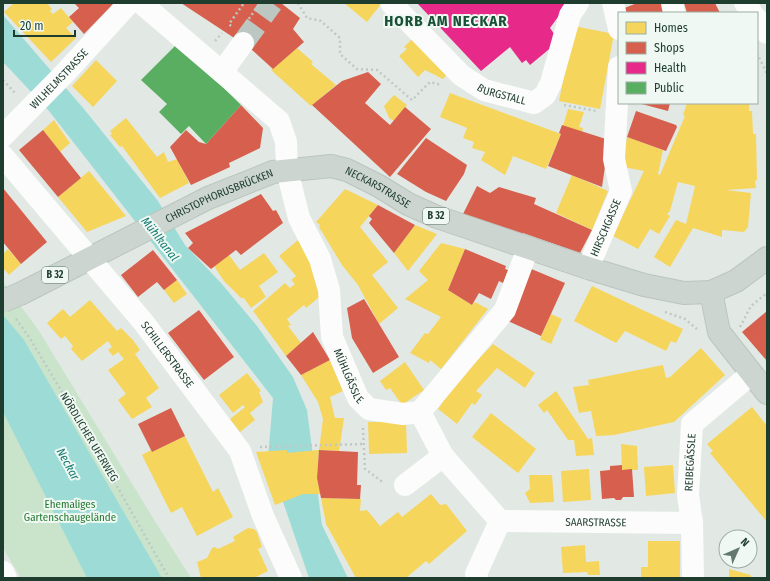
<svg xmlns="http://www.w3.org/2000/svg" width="770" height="581" font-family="'Fira Sans Condensed',sans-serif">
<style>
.green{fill:#c9e4cb}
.water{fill:#9ddcd6}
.homes{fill:#f6d55c}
.shops{fill:#d6604d}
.health{fill:#e7298a}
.public{fill:#5aae61}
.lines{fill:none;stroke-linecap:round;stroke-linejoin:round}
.minor-tunnel{stroke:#bbc7c0;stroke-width:22;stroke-dasharray:22 11;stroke-linecap:butt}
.major-casing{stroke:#bbc5c0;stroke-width:24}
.path{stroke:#bfc9c4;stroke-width:2.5;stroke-dasharray:2 3;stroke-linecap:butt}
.minor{stroke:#fbfcfb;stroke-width:22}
.major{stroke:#ccd5d0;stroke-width:22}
.major-bridge-casing{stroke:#bbc5c0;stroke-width:24;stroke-linecap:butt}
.major-bridge{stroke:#ccd5d0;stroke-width:22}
.labels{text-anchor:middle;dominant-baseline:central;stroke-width:4;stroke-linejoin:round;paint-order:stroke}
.shield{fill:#eff8f2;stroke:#5d7569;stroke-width:1}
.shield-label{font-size:10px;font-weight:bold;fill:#1e3d2e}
.street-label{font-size:11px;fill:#1e3d2e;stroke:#eff8f2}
.park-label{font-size:11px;fill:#247831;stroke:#eff8f2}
.water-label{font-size:12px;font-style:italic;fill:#127a73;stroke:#eff8f2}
.district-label{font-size:15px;font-weight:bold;letter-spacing:1px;fill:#185136;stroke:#eff8f2}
</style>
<rect width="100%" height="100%" fill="#e2e9e4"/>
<polygon class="green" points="3,282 39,331 156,523 191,578 21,578 3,548"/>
<g class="water">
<polygon points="3,15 84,109 158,201 185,245 221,283 257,326 293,377 307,410 322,525 348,578 309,578 268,458 273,398 49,111 3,62"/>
<polygon points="3,315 24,340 162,578 87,578 3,412"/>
</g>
<g class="homes">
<polygon points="14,3 47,3 52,9 50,11 53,14 61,8 73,22 66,28 76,38 51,62 4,12"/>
<polygon points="344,3 380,3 381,4 367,22"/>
<polygon points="574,26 614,34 600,109 559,101"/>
<polygon points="415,36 449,72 443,79 425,70 418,77 399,56 407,49 404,47"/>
<polygon points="297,48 313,62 311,64 336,85 311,106 271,70"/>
<polygon points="96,60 117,81 93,107 72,86"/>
<polygon points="450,93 561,134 546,169 513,156 505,175 481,160 485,152 472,148 474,142 463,138 467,128 440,117"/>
<polygon points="394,95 407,105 394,121 389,118 384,106"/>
<polygon points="687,103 749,103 749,111 752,111 753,134 756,134 757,180 755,181 756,188 726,190 751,193 748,227 744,232 722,230 722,237 693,228 670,267 654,257 676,220 686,224 695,186 678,182 670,211 667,214 670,216 659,234 650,229 638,249 613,236 644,171 623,167 627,137 663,150 658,174 660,175 685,116 683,115"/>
<polygon points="568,109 584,112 579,127 583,128 582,132 563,126"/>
<polygon points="126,118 157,157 164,152 168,162 177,159 189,183 160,198 122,146 120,147 110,135 112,134 110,131"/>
<polygon points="54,120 70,143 60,152 43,130"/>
<polygon points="89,171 126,216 87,232 58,197"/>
<polygon points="572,175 608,191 592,230 556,213"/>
<polygon points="345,189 378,205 360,227 388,262 372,275 398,308 379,324 358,285 342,265 319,227 320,225 316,222"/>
<polygon points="415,225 437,234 408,271 394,253"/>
<polygon points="298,240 314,264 323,294 306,308 304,305 287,319 291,325 288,326 301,343 286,356 253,311 285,283 290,288 295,284 291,280 296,276 279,256"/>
<polygon points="441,243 465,249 448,290 472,305 475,302 488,309 441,369 430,360 429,363 410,353 425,333 428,334 441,317 405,299 428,280 419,271"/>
<polygon points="8,249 21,264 9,275 3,268 3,254"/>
<polygon points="264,253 278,272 259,286 266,297 251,308 243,297 242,299 224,281 214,266 229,255 240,270"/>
<polygon points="177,280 187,294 174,303 164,290"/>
<polygon points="592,286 683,329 676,343 671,341 666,351 625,331 616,343 574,321"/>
<polygon points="90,300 117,331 121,328 133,340 140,350 135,354 159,388 146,398 152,407 132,419 118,400 126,394 108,370 124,359 118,352 113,356 108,350 112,347 108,341 82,361 71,349 73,346 65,336 61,339 47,323 63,309 70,317"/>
<polygon points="551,314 562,319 551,344 540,339"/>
<polygon points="493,344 535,373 525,388 497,368 476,391 482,395 475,405 472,403 457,424 438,409 459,379"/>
<polygon points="701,348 725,375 674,422 614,435 596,436 591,411 579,413 573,387 589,385 588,380 663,365 666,378 670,377"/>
<polygon points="330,360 343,391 330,397 335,418 344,418 339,451 319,450 317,478 321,494 303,494 275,505 256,452 287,450 287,453 319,450 323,419 318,402 301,375"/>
<polygon points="405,362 424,390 402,405 390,388 386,390 380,381"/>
<polygon points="247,373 261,391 259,392 263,402 250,413 255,420 240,432 230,419 245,407 243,405 233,413 219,395"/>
<polygon points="556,391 588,439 592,438 594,455 576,456 574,440 568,440 547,410 544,413 538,405"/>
<polygon points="752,407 767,426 767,522 710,453 713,451 707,444"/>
<polygon points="491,413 536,449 518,473 472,437"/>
<polygon points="368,422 406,422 407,453 369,454"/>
<polygon points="185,436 213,492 218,488 233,517 197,536 182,507 171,513 142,455 151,450 152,452"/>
<polygon points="621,444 637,446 638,470 622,470"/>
<polygon points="673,465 675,493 646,496 644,467"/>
<polygon points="589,469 591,500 563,502 561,471"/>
<polygon points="529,475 552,475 554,502 530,503 525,493 530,489"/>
<polygon points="431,494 440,505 446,504 467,531 429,564 426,561 406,578 356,578 326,524 321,498 361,499 360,511 367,510 380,526 398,512 402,517"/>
<polygon points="248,528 254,529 257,532 262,547 258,549 268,571 254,578 201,578 197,562 207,558 212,548 215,547 218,549 235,541 233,537"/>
<polygon points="648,541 680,541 680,578 641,578 641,567 648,567"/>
<polygon points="585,545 586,562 599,561 600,575 588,575 587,572 563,573 561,547"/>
<polygon points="729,569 751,575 750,576 755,578 729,578"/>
</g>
<g class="shops">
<polygon points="74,3 114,3 84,34 69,17 79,8"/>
<polygon points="181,3 281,3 300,18 293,29 304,42 273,69 251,49"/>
<polygon points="637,3 669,3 669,13 623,13 622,9"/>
<polygon points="684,3 715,3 720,13 687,13"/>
<polygon points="368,72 381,84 365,103 390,125 405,107 431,129 390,177 312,105 342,81"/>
<polygon points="638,103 670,103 668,111"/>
<polygon points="241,105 263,128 260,148 229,163 230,167 191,185 170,147 186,130 199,142 206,144"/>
<polygon points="636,111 676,125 677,127 666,151 627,137"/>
<polygon points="562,125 609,140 602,187 548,166 561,134 559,133"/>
<polygon points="43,130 81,178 58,197 19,150"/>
<polygon points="426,138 467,165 464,174 446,201 426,192 397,174"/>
<polygon points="477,186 490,193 499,187 536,198 534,204 592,230 580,253 523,233 522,238 462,216"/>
<polygon points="3,188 47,242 21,264 3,242"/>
<polygon points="261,194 273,211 276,210 283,223 241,255 236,250 211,269 188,248 193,243 185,233"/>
<polygon points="378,205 415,225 394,253 369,223 372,219 369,216"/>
<polygon points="465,249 506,266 505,269 508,270 503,283 499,281 491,299 479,293 472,305 448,290"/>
<polygon points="153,250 177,280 164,290 157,282 138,297 121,275"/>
<polygon points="529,268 565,283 541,336 506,320"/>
<polygon points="364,299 399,357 373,373 352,338 347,308"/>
<polygon points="199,310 234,357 204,380 168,333"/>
<polygon points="767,311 767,361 742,332"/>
<polygon points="313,332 330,360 301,375 286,356"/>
<polygon points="171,408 185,436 152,452 138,424"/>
<polygon points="319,450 358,452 357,485 361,485 360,499 321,498 317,478"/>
<polygon points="622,465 622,470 632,469 634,497 623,497 621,500 616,500 614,498 602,499 600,471 610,470 610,466"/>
</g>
<polygon class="health" points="417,3 568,3 550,28 559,41 530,65 526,60 522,63 510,47 481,71"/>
<polygon class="public" points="178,43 241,105 206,144 189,126 181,134 159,112 167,104 141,80"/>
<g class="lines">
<polyline class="minor-tunnel" points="243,43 272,3"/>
<defs>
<g id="major">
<polyline points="711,292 719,332 767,393"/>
<path id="s8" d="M 22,293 L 208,198 L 273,172 L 331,166 L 347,170 L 379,186 L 408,204 L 437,217 L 588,268 L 644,285 L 684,293 L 711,292 L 736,281 L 767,258"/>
</g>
</defs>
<use href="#major" class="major-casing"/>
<g class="path">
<polyline points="298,3 307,18 321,21 340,38 340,54 357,69 377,70 412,100 430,82 441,85"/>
<polyline points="246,23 260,3"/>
<polyline points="231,26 229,24 244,3"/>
<polyline points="215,41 222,33"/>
<polyline points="757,53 767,74"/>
<polyline points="3,80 16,94"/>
<polyline points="564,105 597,111"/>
<polyline points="665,312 685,319 697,329"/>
<polyline points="16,319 29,337 89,437 169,578"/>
<polyline points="740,327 751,306 767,293"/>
<polyline points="363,428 365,469 384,483"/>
<polyline points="260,447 363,444"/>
</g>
<g class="minor">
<path id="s1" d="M 141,3 L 279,121 L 286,142 L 287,170 L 299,218 L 320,259 L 329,290 L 332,337 L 358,398 L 369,409 L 403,414 L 420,412 L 505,310 L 528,248"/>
<path id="s2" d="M 391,3 L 461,75 L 484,90 L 534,103 L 545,95 L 551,83 L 570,15 L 578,3"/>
<polyline points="613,3 619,29"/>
<polyline points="672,3 674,13"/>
<polyline points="745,3 752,13"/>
<polyline points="757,19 767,33"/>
<polyline points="222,72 243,43"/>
<path id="s3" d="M 3,136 L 66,72 L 129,3"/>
<path id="s4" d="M 3,156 L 144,323 L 240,451 L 263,516 L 291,578"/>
<path id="s5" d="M 588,268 L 621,191 L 614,159 L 619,67"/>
<path id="s6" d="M 420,412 L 443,456 L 500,521 L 692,523"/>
<polyline points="405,485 443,456"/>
<polyline points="3,572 6,578"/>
<polyline points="477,578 476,574 500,521"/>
<path id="s7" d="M 693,578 L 692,523 L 688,495 L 692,424 L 751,374"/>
</g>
<use href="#major" class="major"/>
<defs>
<polyline id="major-bridge" points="3,301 22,293"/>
</defs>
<use href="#major-bridge" class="major-bridge-casing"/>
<use href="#major-bridge" class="major-bridge"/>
</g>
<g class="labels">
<g class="shield">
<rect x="423" y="208" width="26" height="16" rx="3"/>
<rect x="42" y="267" width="26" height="16" rx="3"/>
</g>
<g class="shield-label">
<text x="436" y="216">B 32</text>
<text x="55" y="275">B 32</text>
</g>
<g class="street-label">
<text stroke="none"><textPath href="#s3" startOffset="80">WILHELMSTRASSE</textPath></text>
<text stroke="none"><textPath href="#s2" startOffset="146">BURGSTALL</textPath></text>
<text stroke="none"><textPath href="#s8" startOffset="389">NECKARSTRASSE</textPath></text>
<text stroke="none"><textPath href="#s8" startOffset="220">CHRISTOPHORUSBRÜCKEN</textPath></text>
<text stroke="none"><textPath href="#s5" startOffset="44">HIRSCHGASSE</textPath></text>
<text stroke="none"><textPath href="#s4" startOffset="258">SCHILLERSTRASSE</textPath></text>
<text stroke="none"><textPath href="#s1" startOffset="449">MÜHLGÄSSLE</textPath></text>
<text transform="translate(89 437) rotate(59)">NÖRDLICHER UFERWEG</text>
<text stroke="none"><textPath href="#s7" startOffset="116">REIBEGÄSSLE</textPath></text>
<text stroke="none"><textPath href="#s6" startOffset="232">SAARSTRASSE</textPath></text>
</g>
<g class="park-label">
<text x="70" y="504">Ehemaliges<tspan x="70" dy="13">Gartenschaugelände</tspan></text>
</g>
<g class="water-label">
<text transform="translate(160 239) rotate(52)">Mühlkanal</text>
<text transform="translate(68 464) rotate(61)">Neckar</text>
</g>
<g class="district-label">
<text x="446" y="21">HORB AM NECKAR</text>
</g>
</g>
<rect width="770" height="581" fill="none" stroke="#1e3d2e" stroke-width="8"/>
<rect x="618" y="12" width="140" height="92" fill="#eff8f2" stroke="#9bada4"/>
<rect x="626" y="22" width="20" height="12" fill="#f6d55c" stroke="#9bada4"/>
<text x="654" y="32" font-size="12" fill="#1e3d2e">Homes</text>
<rect x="626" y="42" width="20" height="12" fill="#d6604d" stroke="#9bada4"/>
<text x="654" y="52" font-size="12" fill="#1e3d2e">Shops</text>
<rect x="626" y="62" width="20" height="12" fill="#e7298a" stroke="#9bada4"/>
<text x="654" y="72" font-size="12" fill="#1e3d2e">Health</text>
<rect x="626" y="82" width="20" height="12" fill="#5aae61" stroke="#9bada4"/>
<text x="654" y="92" font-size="12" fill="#1e3d2e">Public</text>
<g transform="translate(738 549) rotate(45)"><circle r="19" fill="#eff8f2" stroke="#9bada4"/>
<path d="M0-3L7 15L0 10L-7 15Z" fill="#63796e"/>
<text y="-6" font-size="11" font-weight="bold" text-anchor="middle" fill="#1e3d2e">N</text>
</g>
<path d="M14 30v6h61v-6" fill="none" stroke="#1e3d2e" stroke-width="2"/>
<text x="20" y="30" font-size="12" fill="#1e3d2e" stroke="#eff8f2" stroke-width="3" paint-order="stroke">20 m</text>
</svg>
